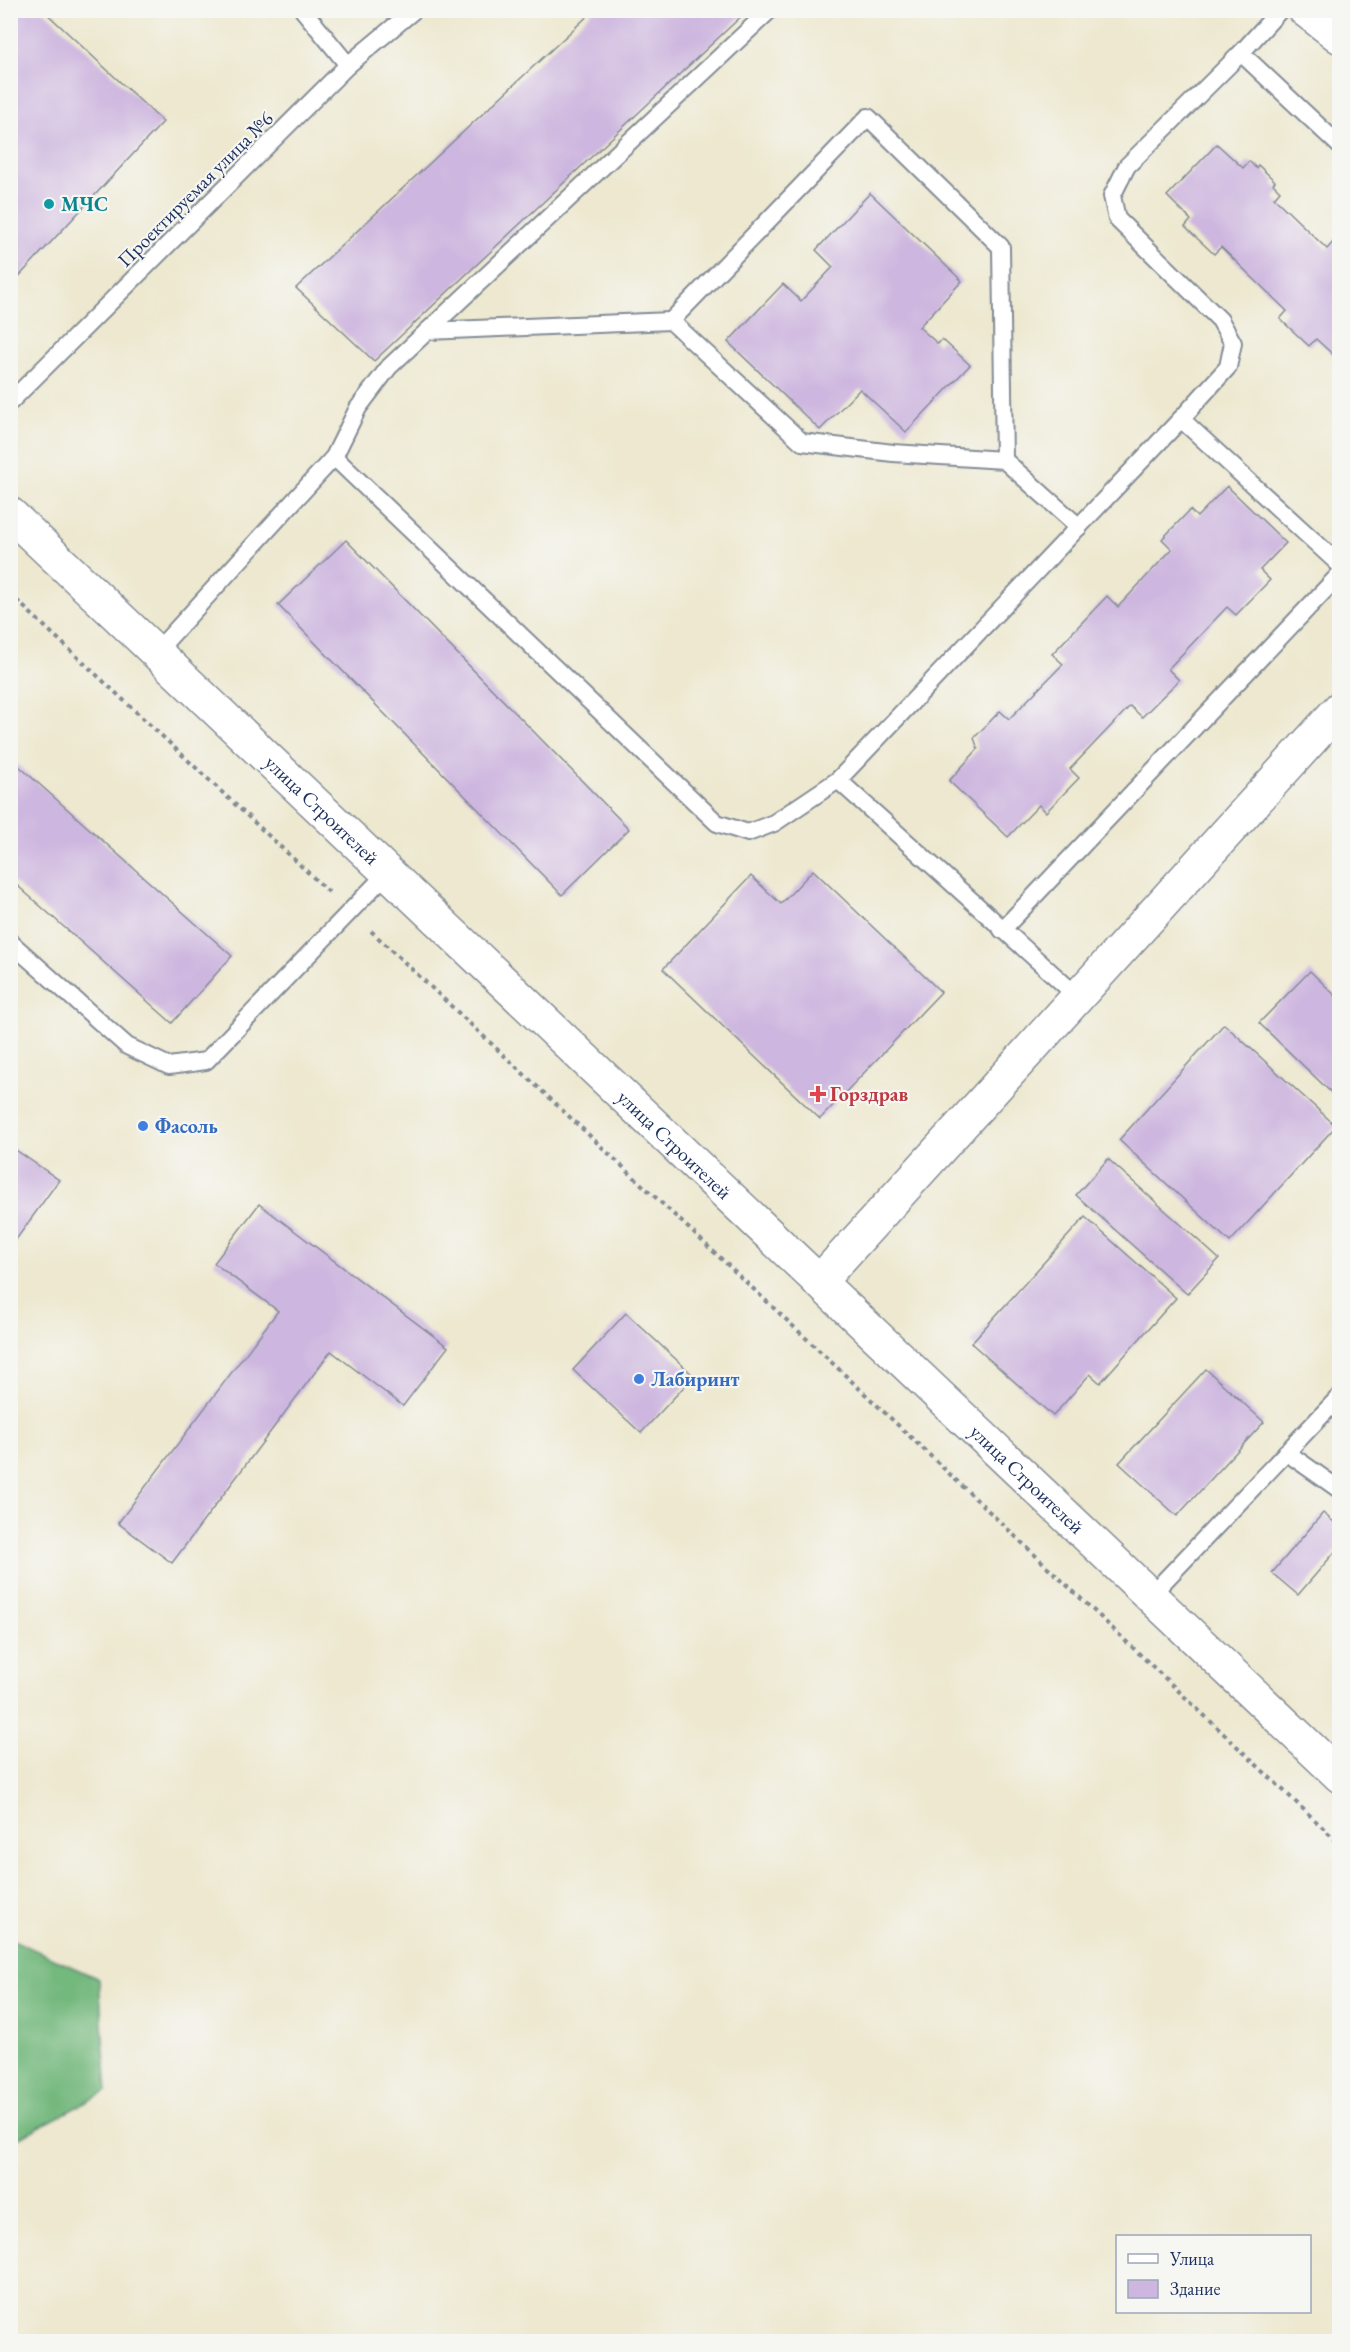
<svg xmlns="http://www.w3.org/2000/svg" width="1350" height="2352" font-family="'EB Garamond',serif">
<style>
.forest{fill:#73b87d;stroke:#47746e;stroke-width:1.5}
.building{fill:#cdb6df}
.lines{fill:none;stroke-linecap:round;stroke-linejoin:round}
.service-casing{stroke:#848c96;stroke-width:20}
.minor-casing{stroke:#848c96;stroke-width:36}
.path{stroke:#848c96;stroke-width:4;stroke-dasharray:4.5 4.5;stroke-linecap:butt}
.service{stroke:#fff;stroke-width:16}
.minor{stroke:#fff;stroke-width:33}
.culture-dot{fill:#0f9aa8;stroke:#f6f6f2;stroke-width:2}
.health-dot{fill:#e0444e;stroke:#f6f6f2;stroke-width:2}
.shop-dot{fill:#3f7fe0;stroke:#f6f6f2;stroke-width:2}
.labels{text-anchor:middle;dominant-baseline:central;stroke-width:4.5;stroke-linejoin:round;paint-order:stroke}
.street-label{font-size:20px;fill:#1b2f5e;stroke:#f6f6f2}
.culture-label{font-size:20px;font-weight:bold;fill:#0d838f;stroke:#f6f6f2;text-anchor:start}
.health-label{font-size:20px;font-weight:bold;fill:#be3a42;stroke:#f6f6f2;text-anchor:start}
.shop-label{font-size:20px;font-weight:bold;fill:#366cbe;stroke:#f6f6f2;text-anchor:start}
</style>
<rect width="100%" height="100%" fill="#f6f6f2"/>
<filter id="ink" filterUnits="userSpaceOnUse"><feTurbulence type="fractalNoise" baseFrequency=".0167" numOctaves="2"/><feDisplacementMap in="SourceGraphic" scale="12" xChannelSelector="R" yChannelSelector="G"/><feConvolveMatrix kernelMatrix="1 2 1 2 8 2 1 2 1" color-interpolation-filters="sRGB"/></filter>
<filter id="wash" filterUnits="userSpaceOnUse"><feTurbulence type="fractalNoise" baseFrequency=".008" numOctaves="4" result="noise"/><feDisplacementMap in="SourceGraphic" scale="24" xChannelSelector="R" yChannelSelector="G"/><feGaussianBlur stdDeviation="1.35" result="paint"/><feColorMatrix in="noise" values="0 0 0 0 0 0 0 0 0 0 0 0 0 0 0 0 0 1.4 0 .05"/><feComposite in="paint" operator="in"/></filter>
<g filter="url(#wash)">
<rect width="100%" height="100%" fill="#ede8cf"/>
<polygon class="forest" points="11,1939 99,1979 107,2091 11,2142"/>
<g id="blocks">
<g class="building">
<polygon points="10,10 43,10 163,122 10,286"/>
<polygon points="594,10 748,10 374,361 296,288"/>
<polygon points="1217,144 1243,168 1249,161 1256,168 1258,165 1275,181 1273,184 1280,191 1274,198 1327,249 1335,240 1340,245 1340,361 1316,339 1309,346 1280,319 1287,311 1221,247 1214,254 1185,227 1191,220 1167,196"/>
<polygon points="870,193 962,281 919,327 938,344 942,339 970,365 906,432 860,389 820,430 728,342 783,284 801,301 833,267 816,250"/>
<polygon points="1227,486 1286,543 1260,570 1270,580 1236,615 1227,607 1168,669 1179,680 1142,717 1130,706 1070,769 1079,778 1046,812 1039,805 1008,837 949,781 978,749 974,738 1000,711 1009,719 1063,664 1052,654 1107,596 1118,607 1172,549 1162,539 1190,510 1197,517"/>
<polygon points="346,540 629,829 562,895 278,605"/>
<polygon points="10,758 232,956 172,1023 10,879"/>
<polygon points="813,870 941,992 820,1119 663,969 751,876 781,904"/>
<polygon points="1310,971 1340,1000 1340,1101 1259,1023"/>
<polygon points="1224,1024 1336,1126 1230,1242 1119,1140"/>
<polygon points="10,1146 59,1180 10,1248"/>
<polygon points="1108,1159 1219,1259 1187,1294 1076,1195"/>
<polygon points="259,1204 448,1347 403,1406 331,1351 172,1563 118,1523 278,1311 214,1263"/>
<polygon points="1085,1217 1176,1298 1100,1383 1090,1374 1053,1416 971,1343"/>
<polygon points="626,1313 694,1376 641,1433 573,1370"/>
<polygon points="1206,1369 1264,1422 1177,1516 1119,1463"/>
<polygon points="1323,1513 1340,1527 1340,1546 1298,1595 1272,1573"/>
</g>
</g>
</g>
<g filter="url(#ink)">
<use href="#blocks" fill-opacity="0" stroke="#848c96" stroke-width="1.5"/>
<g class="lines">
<defs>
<g id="service">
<polyline points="303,10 348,65"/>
<polyline points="1241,53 1340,146"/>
<polyline points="671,321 868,117 1001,247 1004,460"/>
<polyline points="427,331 671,321 802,442 893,453 1004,460 1079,527"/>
<polyline points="10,402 348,65 414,10"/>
<polyline points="1181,419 1228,367 1233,343 1220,320 1117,219 1112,196 1127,166 1241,53 1280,10"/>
<polyline points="334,457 717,823 748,833 774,823 838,780"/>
<polyline points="156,652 334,457 358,408 389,367 770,10"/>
<polyline points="1002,930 1340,574"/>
<polyline points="10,942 127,1046 169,1066 206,1061 388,872"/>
<polyline points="1078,997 838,780 1181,419 1340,565"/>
<polyline points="1286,1452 1340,1490"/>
<polyline points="1150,1596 1340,1396"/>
</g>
<g id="minor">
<polyline points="1305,10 1340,37"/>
<path id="s1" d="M 10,514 L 1340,1776"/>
<polyline points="819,1282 1340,708"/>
</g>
</defs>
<use href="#service" class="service-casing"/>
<use href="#minor" class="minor-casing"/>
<g class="path">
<polyline points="10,594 330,893"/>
<polyline points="371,931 825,1356 1340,1844"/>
</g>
<use href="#service" class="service"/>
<use href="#minor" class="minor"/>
</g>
</g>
<circle class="culture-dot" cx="49" cy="204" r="6"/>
<path class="health-dot" d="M815 1085h6v6h6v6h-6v6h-6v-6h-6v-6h6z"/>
<g class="shop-dot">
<circle cx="143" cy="1126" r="6"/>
<circle cx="639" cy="1379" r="6"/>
</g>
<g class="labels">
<g class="street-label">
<text transform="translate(195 189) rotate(-45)">Проектируемая улица №6</text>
<text stroke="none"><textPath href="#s1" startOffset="430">улица Строителей</textPath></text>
<text stroke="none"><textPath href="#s1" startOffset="916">улица Строителей</textPath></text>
<text stroke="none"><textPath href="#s1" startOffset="1402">улица Строителей</textPath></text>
</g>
<g class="culture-label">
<text x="61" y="204">МЧС</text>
</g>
<g class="health-label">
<text x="830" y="1094">Горздрав</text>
</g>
<g class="shop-label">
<text x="155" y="1126">Фасоль</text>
<text x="651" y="1379">Лабиринт</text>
</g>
</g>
<rect width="1350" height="2352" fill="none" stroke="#f6f6f2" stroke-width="36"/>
<rect x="1116" y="2235" width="195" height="78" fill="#f6f6f2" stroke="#9ea6b7" stroke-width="1.5"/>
<rect x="1128" y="2254" width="30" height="9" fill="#ffffff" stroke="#9ea6b7" stroke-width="1.5"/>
<text x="1170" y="2265" font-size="18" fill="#1b2f5e">Улица</text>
<rect x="1128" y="2280" width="30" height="18" fill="#cdb6df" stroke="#9ea6b7" stroke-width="1.5"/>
<text x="1170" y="2295" font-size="18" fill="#1b2f5e">Здание</text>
</svg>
